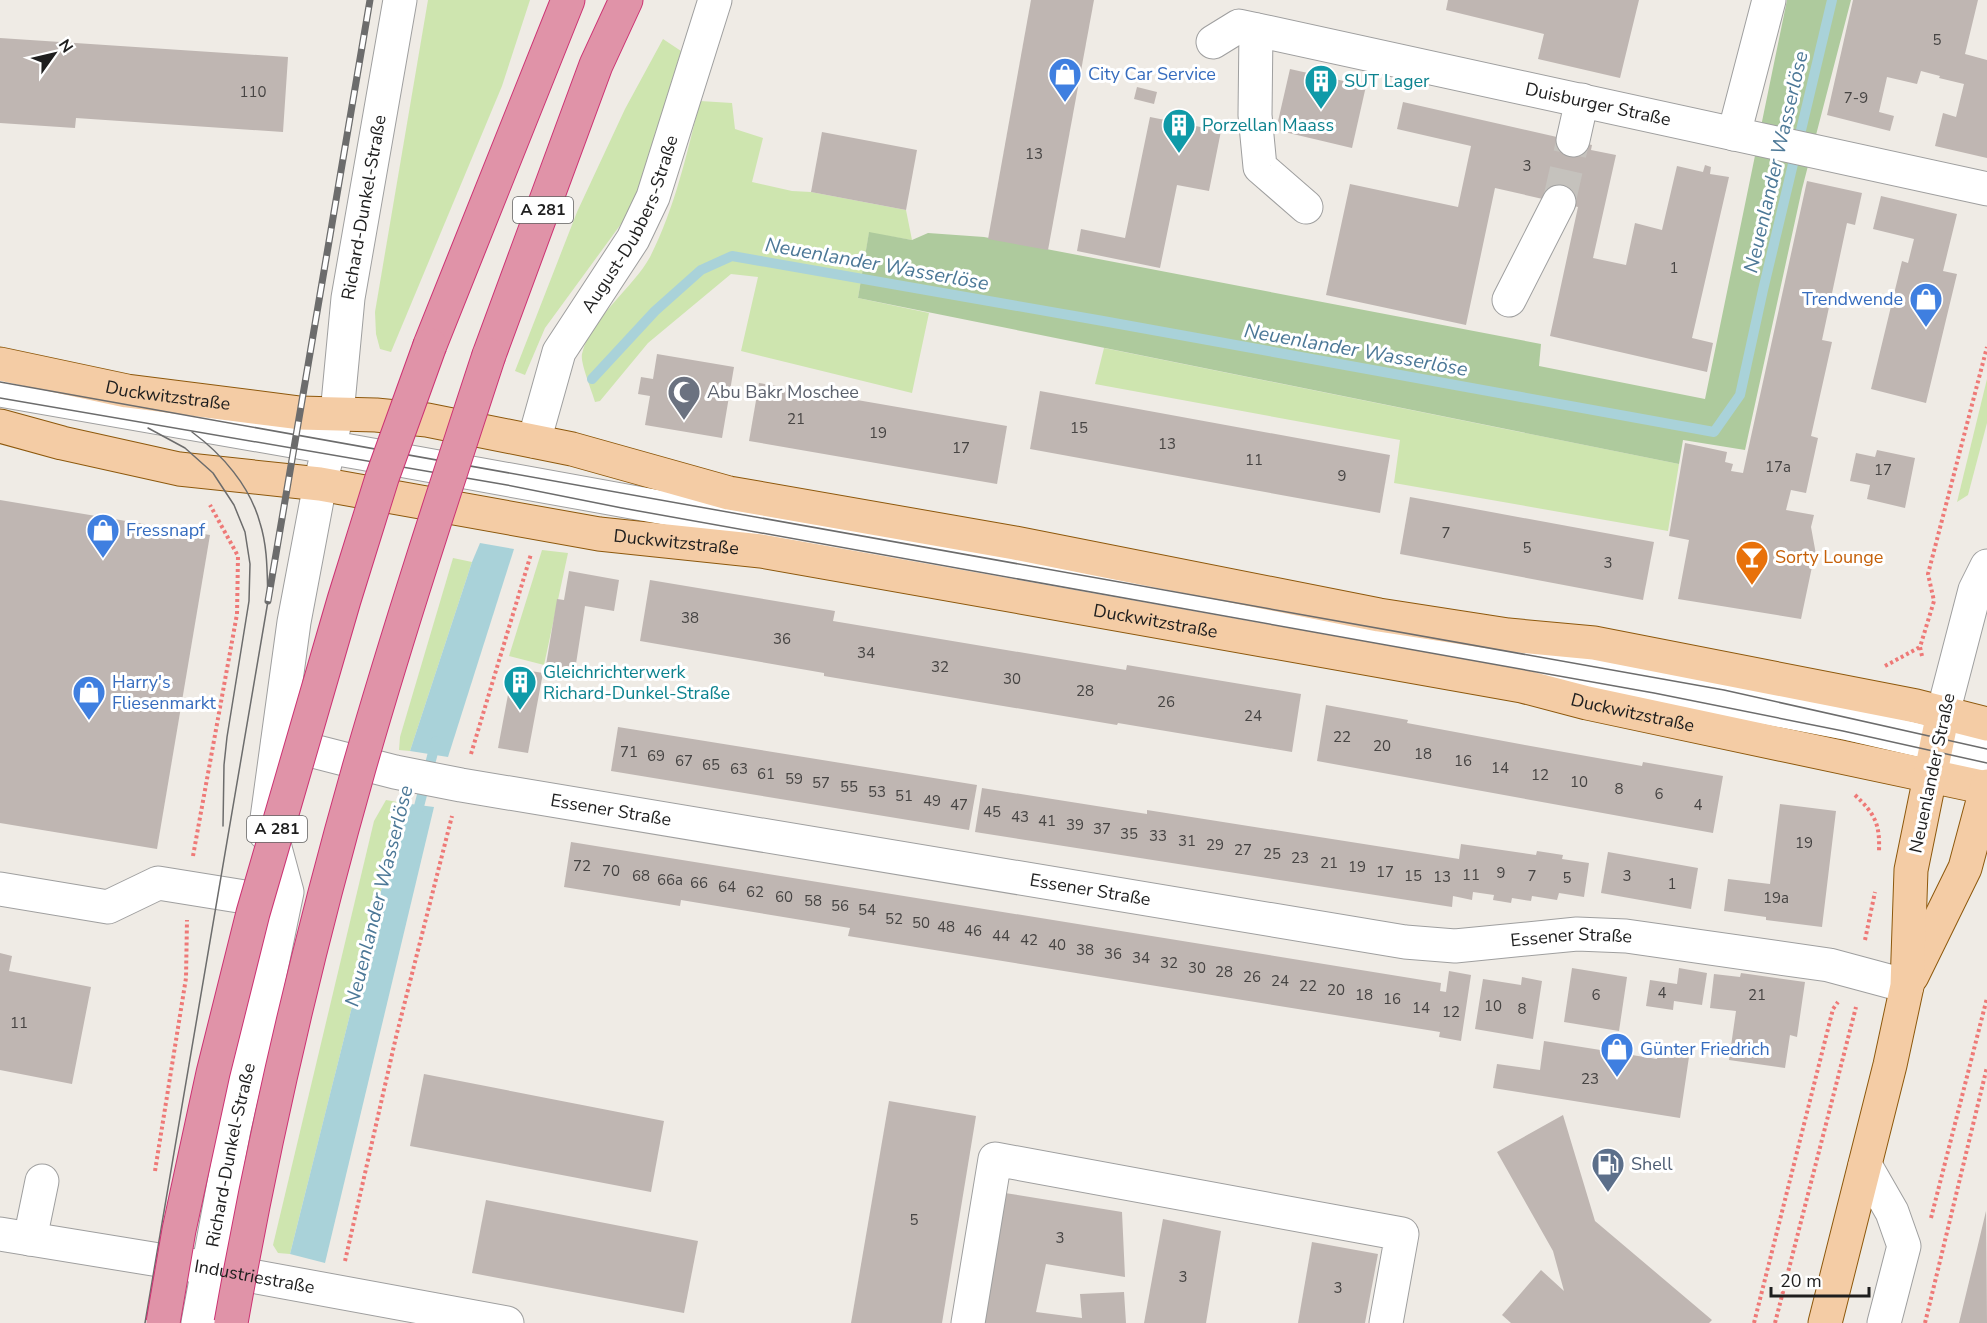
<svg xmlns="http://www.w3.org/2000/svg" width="1987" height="1323" font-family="'Nunito Sans',sans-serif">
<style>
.grass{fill:#cee5af}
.forest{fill:#aeca9d}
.water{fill:#a9d2d9}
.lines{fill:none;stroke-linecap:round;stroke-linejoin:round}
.stream{stroke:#a9d2d9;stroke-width:10}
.building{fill:#bfb6b2}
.minor-tunnel{stroke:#c5c2bd;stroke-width:33;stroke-dasharray:33 16;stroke-linecap:butt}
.minor-casing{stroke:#9f9f9f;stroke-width:35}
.major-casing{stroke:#8d580c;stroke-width:35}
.highway-casing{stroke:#cc3373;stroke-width:35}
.path{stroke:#ee7977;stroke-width:4;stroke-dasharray:3 3;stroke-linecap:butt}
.minor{stroke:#fff;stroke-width:33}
.major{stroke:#f4cca5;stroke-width:33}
.highway{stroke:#e093a8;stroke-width:33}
.tram{stroke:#6c6c6c;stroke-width:1.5}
.rail-casing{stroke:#6c6c6c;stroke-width:7}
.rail{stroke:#fff;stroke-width:4.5;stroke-dasharray:14;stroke-linecap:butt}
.highway-bridge-casing{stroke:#cc3373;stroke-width:35;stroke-linecap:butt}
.highway-bridge{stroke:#e093a8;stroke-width:33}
.labels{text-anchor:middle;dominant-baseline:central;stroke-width:6;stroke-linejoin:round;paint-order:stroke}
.number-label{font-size:15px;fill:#464443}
.shield{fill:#fff;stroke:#626262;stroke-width:1.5}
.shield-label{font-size:16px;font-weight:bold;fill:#1e1e1e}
.shop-label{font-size:18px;fill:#366cbe;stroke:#fff;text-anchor:start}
.culture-label{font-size:18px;fill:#0d838f;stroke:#fff;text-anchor:start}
.street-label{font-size:18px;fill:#1e1e1e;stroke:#fff}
.worship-label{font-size:18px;fill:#5b616d;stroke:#fff;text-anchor:start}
.food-label{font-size:18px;fill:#c56008;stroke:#fff;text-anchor:start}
.service-label{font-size:18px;fill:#4e5e75;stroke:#fff;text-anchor:start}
.water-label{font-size:20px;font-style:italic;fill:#4c7897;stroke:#fff}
</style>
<rect width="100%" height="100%" fill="#efebe5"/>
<g class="grass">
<polygon points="428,0 530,0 502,86 391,352 380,349 376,334 375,312"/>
<polygon points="663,39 681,51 632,209 545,328 525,375 515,371 577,212 625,109"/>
<path d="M 700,101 L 732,103 L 735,129 L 763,138 L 752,182 L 792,191 L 811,192 L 906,210 L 912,240 L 869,233 L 858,298 L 929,313 L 912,393 L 741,351 L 758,277 L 731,274 L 648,343 L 600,401 L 595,402 C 592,391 580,363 582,354 C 590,319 633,288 650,257 C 675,208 687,153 700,101 Z"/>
<polygon points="1104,348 1679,464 1668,531 1394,483 1400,440 1095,384"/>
<polygon points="1987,379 1987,423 1968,495 1957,502"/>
<polygon points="542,550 568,553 544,665 509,656"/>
<polygon points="453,558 472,562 410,751 399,750 400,737"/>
<polygon points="386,800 403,803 290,1254 278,1253 273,1245 374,821"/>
</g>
<polygon class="forest" points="1787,0 1851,0 1802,189 1745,450 1683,440 1679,464 858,298 869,232 912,240 928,233 984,237 1541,344 1539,366 1705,399"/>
<g class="water">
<polygon points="480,543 514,549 448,757 410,751 472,562"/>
<polygon points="403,803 434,807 325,1263 290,1254"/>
</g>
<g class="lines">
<g class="stream">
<polyline points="592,379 655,311 701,270 732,256 1103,321 1714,432 1740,395 1763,290 1832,0"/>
<polyline points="416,818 436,741"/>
</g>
</g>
<g class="building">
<polygon points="1031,0 1094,0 1048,250 988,239"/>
<polygon points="1448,0 1639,0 1620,78 1538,59 1544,34 1446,10"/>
<polygon points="1853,0 1978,0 1965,54 1987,60 1987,158 1935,146 1943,113 1956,117 1964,84 1939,78 1940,76 1921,71 1917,84 1887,77 1879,112 1894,116 1890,131 1827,115"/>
<polygon points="0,38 288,57 283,132 76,118 75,128 0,123"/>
<polygon points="1290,69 1366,86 1352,148 1276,130"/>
<polygon points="1137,87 1157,92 1154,104 1134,99"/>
<polygon points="1403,102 1592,145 1591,150 1616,155 1593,258 1626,265 1635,223 1662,230 1677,166 1703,172 1705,165 1711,167 1710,174 1729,177 1692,338 1713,343 1707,372 1550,336 1578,207 1495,188 1466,325 1326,295 1350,184 1458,207 1471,146 1397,129"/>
<polygon points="1150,117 1221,131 1209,191 1177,185 1160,268 1077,251 1081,229 1125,238"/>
<polygon points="822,132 917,150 906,210 811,192"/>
<polygon points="1807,181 1862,193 1855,225 1847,223 1822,340 1832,342 1811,436 1818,438 1806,493 1791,490 1786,510 1814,515 1811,527 1817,560 1813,562 1801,619 1678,599 1689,540 1669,536 1685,443 1727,452 1725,462 1733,464 1731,471 1743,473"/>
<polygon points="1881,196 1957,214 1943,271 1957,274 1926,403 1871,389 1902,261 1908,263 1914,239 1873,229"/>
<polygon points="657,354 734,367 722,438 645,425 650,396 638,394 641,377 653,379"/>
<polygon points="759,383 1007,426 997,484 749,441"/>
<polygon points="1040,391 1390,455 1380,513 1030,449"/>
<polygon points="1877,450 1915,458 1905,508 1867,499 1870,485 1850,481 1856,453 1875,457"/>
<polygon points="1410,497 1654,542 1643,600 1400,554"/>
<polygon points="0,500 210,535 157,849 0,823"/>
<polygon points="569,571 619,580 614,611 585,606 575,670 546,665 557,599 564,600"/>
<polygon points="650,580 835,611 833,621 1126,670 1127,665 1301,694 1292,752 1118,723 1117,725 824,676 824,673 640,641"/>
<polygon points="513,668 543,673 528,753 498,748"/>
<polygon points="1326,705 1408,720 1407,723 1525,745 1642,766 1643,762 1723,776 1713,833 1317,761"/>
<polygon points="618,727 977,785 969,830 611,771"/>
<polygon points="982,788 1147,814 1147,810 1459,859 1461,844 1536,855 1537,851 1563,855 1562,859 1589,863 1584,897 1559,893 1557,900 1532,896 1531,901 1512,898 1511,903 1493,900 1494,895 1473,892 1472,900 1453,896 1452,907 975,832"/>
<polygon points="1780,804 1836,811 1822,927 1766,920 1766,917 1724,911 1728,879 1770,884"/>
<polygon points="571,842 1441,983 1440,991 1446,992 1449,971 1471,975 1461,1041 1439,1037 1440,1032 848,936 850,928 681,900 680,906 564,887"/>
<polygon points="1608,852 1698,868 1691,909 1601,893"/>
<polygon points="0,953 12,956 9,971 91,987 72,1084 0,1070"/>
<polygon points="1572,968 1627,977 1619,1031 1564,1022"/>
<polygon points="1679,968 1707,973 1702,1005 1674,1001 1673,1010 1646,1006 1650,980 1677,984"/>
<polygon points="1741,973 1805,982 1797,1037 1790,1035 1785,1068 1729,1060 1736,1011 1710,1008 1714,974 1740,977"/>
<polygon points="1522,977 1542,981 1533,1039 1475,1029 1483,979 1521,985"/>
<polygon points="1544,1041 1657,1059 1659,1045 1690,1050 1680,1118 1493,1088 1497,1064 1540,1070"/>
<polygon points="424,1074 664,1121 651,1192 410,1146"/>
<polygon points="889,1101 976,1116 942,1323 851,1323"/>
<polygon points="1563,1115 1595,1221 1712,1320 1709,1323 1511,1323 1502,1315 1541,1270 1564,1291 1553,1251 1497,1152"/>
<polygon points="1005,1193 1122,1212 1125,1277 1046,1264 1036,1312 1082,1318 1080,1294 1124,1292 1126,1323 980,1323"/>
<polygon points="486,1200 698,1241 684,1313 472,1273"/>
<polygon points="1986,1211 1987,1323 1959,1323 1977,1249"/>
<polygon points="1163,1219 1221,1231 1206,1323 1144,1323"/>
<polygon points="1312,1242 1378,1254 1365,1323 1298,1323"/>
</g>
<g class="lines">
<polyline class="minor-tunnel" points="1559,202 1573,140"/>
<defs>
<g id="minor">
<polyline points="1256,30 1255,115 1260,167 1306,207"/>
<path id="s1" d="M 1213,42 L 1239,26 L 1987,189"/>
<polyline points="1734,134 1769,0"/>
<polyline points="1573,140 1582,100"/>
<polyline points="1509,300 1559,202"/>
<polyline points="0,390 361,453 1079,583 1462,650 1845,723 1987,756"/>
<path id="s2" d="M 534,441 L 559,352 L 633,239 L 653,197 L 715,0"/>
<polyline points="1943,713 1975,590 1987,566"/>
<path id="s3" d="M 278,742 L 395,772 L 461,785 L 1405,942 L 1455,946 L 1577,934 L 1626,936 L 1829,965 L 1907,986"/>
<path id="s4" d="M 265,833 L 294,622 L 320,484 L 337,414 L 348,298 L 400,0"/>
<polyline points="0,889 108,907 158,883 251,898"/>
<polyline points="252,907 267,988"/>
<polyline points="1865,1165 1892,1212 1904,1246 1884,1323"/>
<path id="s5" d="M 0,1234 L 208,1268 L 507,1323"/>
<polyline points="30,1239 42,1181"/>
<path id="s6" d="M 198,1323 L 234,1129 L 267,988 L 287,892 L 270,829"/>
<polyline points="968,1323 995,1159 1402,1234 1386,1323"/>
</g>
<g id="major">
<path id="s7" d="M 0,364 L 127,391 L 300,413 L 376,415 L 427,420 L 572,449 L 729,493 L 1015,543 L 1379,615 L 1508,635 L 1594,643 L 1916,706 L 1987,724"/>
<path id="s8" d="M 0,426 L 62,443 L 179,469 L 320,484 L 599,534 L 761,551 L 1522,686 L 1587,703 L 1987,788"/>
<polyline points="1912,976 1965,868 1987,786"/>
<polyline points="1825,1323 1890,1065 1907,986 1911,870 1943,713"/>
</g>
<g id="highway">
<polyline points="430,345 568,0"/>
<polyline points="489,355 596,65 626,0"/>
</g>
</defs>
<use href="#minor" class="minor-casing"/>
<use href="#major" class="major-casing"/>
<use href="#highway" class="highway-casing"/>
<g class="path">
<polyline points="1922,656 1920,647 1934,601 1928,574 1987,347"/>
<polyline points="1885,666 1920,647"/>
<polyline points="471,754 531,554"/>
<path d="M 1855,795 C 1875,814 1880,824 1879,851"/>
<polyline points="193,856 237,614 238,556 210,505"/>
<polyline points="1865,940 1875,892"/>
<polyline points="155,1171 186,978 187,920"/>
<polyline points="1931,1218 1987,998"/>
<polyline points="345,1261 396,1037 452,816"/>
<polyline points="1754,1323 1833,1009 1838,1002"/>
<polyline points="1775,1323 1856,1007"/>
<polyline points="1925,1323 1987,1067"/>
</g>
<use href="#minor" class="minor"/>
<use href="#major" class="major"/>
<use href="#highway" class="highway"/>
<g class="tram">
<polyline points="0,382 1724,690 1987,749"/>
<polyline points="0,398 507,485 622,508 1654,693 1843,731 1987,763"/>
<polyline points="148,428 185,448 213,473 234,505 245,532 250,564 249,601 227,737 224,765 223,826"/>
<path d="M 145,1323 L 268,601 C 267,575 268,548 260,523 C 250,486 222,454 192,432"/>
</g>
<defs>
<polyline id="rail" points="268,601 370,0"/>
</defs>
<use href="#rail" class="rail-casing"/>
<use href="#rail" class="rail"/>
<defs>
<g id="highway-bridge">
<polyline points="163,1323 179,1230 213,1073 253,913 344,600 382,478 430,345"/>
<path d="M 231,1323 C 264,1136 307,951 359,768 C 399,629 444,492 489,355"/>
</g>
</defs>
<use href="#highway-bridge" class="highway-bridge-casing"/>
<use href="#highway-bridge" class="highway-bridge"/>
</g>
<defs>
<symbol id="shop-pin" viewBox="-11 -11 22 30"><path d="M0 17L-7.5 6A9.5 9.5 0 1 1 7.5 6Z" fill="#3f7fe0" stroke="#fff"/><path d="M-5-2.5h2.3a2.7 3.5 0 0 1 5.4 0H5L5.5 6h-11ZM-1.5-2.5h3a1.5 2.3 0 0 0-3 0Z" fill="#fff"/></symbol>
<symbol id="building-pin" viewBox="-11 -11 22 30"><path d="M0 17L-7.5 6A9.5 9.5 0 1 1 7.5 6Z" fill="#0f9aa8" stroke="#fff"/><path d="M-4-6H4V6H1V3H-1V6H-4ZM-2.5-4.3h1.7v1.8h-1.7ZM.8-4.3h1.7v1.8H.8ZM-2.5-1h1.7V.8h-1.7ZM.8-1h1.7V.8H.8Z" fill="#fff"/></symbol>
<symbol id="mosque-pin" viewBox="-11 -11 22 30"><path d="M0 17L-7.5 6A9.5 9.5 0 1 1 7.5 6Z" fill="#6b7280" stroke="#fff"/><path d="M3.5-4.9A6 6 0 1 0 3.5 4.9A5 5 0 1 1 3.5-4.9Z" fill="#fff"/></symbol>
<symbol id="bar-pin" viewBox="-11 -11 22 30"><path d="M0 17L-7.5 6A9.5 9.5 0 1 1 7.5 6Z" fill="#e8710a" stroke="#fff"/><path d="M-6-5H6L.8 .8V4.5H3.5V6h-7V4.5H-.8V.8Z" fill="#fff"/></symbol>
<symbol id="fuel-pin" viewBox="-11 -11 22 30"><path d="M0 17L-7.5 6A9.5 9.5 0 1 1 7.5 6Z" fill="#5c6f8a" stroke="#fff"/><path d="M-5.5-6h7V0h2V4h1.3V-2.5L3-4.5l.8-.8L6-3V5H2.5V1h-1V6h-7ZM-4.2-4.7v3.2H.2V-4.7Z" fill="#fff"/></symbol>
</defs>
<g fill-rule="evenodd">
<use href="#shop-pin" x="1046" y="55" width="38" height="52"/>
<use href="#building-pin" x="1302" y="62" width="38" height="52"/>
<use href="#building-pin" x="1160" y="106" width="38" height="52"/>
<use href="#shop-pin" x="1907" y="280" width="38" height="52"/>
<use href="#mosque-pin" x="665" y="373" width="38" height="52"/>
<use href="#shop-pin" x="84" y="511" width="38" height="52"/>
<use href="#bar-pin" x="1733" y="538" width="38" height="52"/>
<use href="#building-pin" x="501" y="663" width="38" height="52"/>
<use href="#shop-pin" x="70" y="673" width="38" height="52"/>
<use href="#shop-pin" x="1598" y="1030" width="38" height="52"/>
<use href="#fuel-pin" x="1589" y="1145" width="38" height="52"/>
</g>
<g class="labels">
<g class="number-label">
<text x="1937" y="40">5</text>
<text x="253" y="92">110</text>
<text x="1856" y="98">7-9</text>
<text x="1034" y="154">13</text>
<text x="1527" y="166">3</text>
<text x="1674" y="268">1</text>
<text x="796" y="419">21</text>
<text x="1079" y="428">15</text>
<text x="878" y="433">19</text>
<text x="1167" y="444">13</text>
<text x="961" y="448">17</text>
<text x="1254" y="460">11</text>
<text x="1778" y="467">17a</text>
<text x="1883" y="470">17</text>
<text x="1342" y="476">9</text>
<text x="1446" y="533">7</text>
<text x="1527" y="548">5</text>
<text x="1608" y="563">3</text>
<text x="690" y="618">38</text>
<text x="782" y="639">36</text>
<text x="866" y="653">34</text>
<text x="940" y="667">32</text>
<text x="1012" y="679">30</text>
<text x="1085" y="691">28</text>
<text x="1166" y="702">26</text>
<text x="1253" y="716">24</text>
<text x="1342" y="737">22</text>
<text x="1382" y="746">20</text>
<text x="629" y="752">71</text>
<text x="1423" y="754">18</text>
<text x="656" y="756">69</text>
<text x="684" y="761">67</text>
<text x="1463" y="761">16</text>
<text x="711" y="765">65</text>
<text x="1500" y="768">14</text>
<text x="739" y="769">63</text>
<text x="766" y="774">61</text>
<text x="1540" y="775">12</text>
<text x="794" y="779">59</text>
<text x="1579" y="782">10</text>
<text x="821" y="783">57</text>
<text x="849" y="787">55</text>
<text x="1619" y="789">8</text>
<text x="877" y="792">53</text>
<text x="1659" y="794">6</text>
<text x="904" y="796">51</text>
<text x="932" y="801">49</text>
<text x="959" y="805">47</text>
<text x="1698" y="805">4</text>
<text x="992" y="812">45</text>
<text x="1020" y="817">43</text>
<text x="1047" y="821">41</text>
<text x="1075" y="825">39</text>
<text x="1102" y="829">37</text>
<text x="1129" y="834">35</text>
<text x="1158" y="836">33</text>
<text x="1187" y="841">31</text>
<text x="1804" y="843">19</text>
<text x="1215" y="845">29</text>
<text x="1243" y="850">27</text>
<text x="1272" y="854">25</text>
<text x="1300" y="858">23</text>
<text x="1329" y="863">21</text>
<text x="582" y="866">72</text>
<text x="1357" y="867">19</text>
<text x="611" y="871">70</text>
<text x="1385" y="872">17</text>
<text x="1501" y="873">9</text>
<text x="1471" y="875">11</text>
<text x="641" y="876">68</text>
<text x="1413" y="876">15</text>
<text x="1532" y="876">7</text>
<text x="1627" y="876">3</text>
<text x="1442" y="877">13</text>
<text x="1567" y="878">5</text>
<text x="670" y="880">66a</text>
<text x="699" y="883">66</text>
<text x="1672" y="884">1</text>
<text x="727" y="887">64</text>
<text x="755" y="892">62</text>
<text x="784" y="897">60</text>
<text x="1776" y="898">19a</text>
<text x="813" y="901">58</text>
<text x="840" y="906">56</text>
<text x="867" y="910">54</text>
<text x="894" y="919">52</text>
<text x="921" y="923">50</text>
<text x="946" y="927">48</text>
<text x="973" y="931">46</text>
<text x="1001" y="936">44</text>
<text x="1029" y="940">42</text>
<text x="1057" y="945">40</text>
<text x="1085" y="950">38</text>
<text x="1113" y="954">36</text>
<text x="1141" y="958">34</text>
<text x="1169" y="963">32</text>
<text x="1197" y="968">30</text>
<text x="1224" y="972">28</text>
<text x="1252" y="977">26</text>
<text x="1280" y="981">24</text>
<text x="1308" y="986">22</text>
<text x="1336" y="990">20</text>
<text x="1662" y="993">4</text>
<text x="1364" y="995">18</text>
<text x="1596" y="995">6</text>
<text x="1757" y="995">21</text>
<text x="1392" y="999">16</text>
<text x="1493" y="1006">10</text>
<text x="1421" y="1008">14</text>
<text x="1522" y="1009">8</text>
<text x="1451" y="1012">12</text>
<text x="19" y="1023">11</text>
<text x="1590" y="1079">23</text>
<text x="914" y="1220">5</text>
<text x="1060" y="1238">3</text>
<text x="1183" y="1277">3</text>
<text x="1338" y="1288">3</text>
</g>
<g class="shield">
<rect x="513" y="197" width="60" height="26" rx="4.5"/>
<rect x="247" y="816" width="60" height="26" rx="4.5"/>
</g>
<g class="shield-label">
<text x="543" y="210">A 281</text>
<text x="277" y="829">A 281</text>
</g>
<g class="shop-label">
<text x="1088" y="74">City Car Service</text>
<text x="1903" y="299" text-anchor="end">Trendwende</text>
<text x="126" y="530">Fressnapf</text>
<text x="112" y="682">Harry's<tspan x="112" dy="21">Fliesenmarkt</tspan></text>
<text x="1640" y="1049">Günter Friedrich</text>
</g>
<g class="culture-label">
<text x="1344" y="81">SUT Lager</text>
<text x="1202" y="125">Porzellan Maass</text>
<text x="543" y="672">Gleichrichterwerk<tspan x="543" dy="21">Richard-Dunkel-Straße</tspan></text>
</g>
<g class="street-label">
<text stroke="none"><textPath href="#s1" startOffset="398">Duisburger Straße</textPath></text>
<text stroke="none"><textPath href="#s4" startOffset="634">Richard-Dunkel-Straße</textPath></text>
<text stroke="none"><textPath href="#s2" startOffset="240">August-Dubbers-Straße</textPath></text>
<text stroke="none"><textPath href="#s7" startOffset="171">Duckwitzstraße</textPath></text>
<text stroke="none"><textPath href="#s8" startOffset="687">Duckwitzstraße</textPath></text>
<text stroke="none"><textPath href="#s8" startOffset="1173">Duckwitzstraße</textPath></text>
<text stroke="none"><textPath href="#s8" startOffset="1659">Duckwitzstraße</textPath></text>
<text transform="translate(1932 773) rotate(-78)">Neuenlander Straße</text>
<text stroke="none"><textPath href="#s3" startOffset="340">Essener Straße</textPath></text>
<text stroke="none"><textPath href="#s3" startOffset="826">Essener Straße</textPath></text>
<text stroke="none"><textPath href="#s3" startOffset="1312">Essener Straße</textPath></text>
<text stroke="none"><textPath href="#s6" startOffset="171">Richard-Dunkel-Straße</textPath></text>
<text stroke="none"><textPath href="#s5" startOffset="258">Industriestraße</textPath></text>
</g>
<g class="worship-label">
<text x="707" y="392">Abu Bakr Moschee</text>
</g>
<g class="food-label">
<text x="1775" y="557">Sorty Lounge</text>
</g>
<g class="service-label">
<text x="1631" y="1164">Shell</text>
</g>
<g class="water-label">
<text transform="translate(1776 162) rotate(-77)">Neuenlander Wasserlöse</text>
<text transform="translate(877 264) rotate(10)">Neuenlander Wasserlöse</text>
<text transform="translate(1356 350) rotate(10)">Neuenlander Wasserlöse</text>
<text transform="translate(379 896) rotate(-76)">Neuenlander Wasserlöse</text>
</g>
</g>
<g transform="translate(54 54) rotate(56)" stroke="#ffffff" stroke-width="4.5" paint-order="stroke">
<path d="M0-4.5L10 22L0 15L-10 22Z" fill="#1e1e1e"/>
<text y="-9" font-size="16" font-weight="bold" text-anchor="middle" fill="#1e1e1e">N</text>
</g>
<path d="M1771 1287v9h98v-9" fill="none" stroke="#1e1e1e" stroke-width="3"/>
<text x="1780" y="1287" font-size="18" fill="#1e1e1e" stroke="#ffffff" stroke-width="4.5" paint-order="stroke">20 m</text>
</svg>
